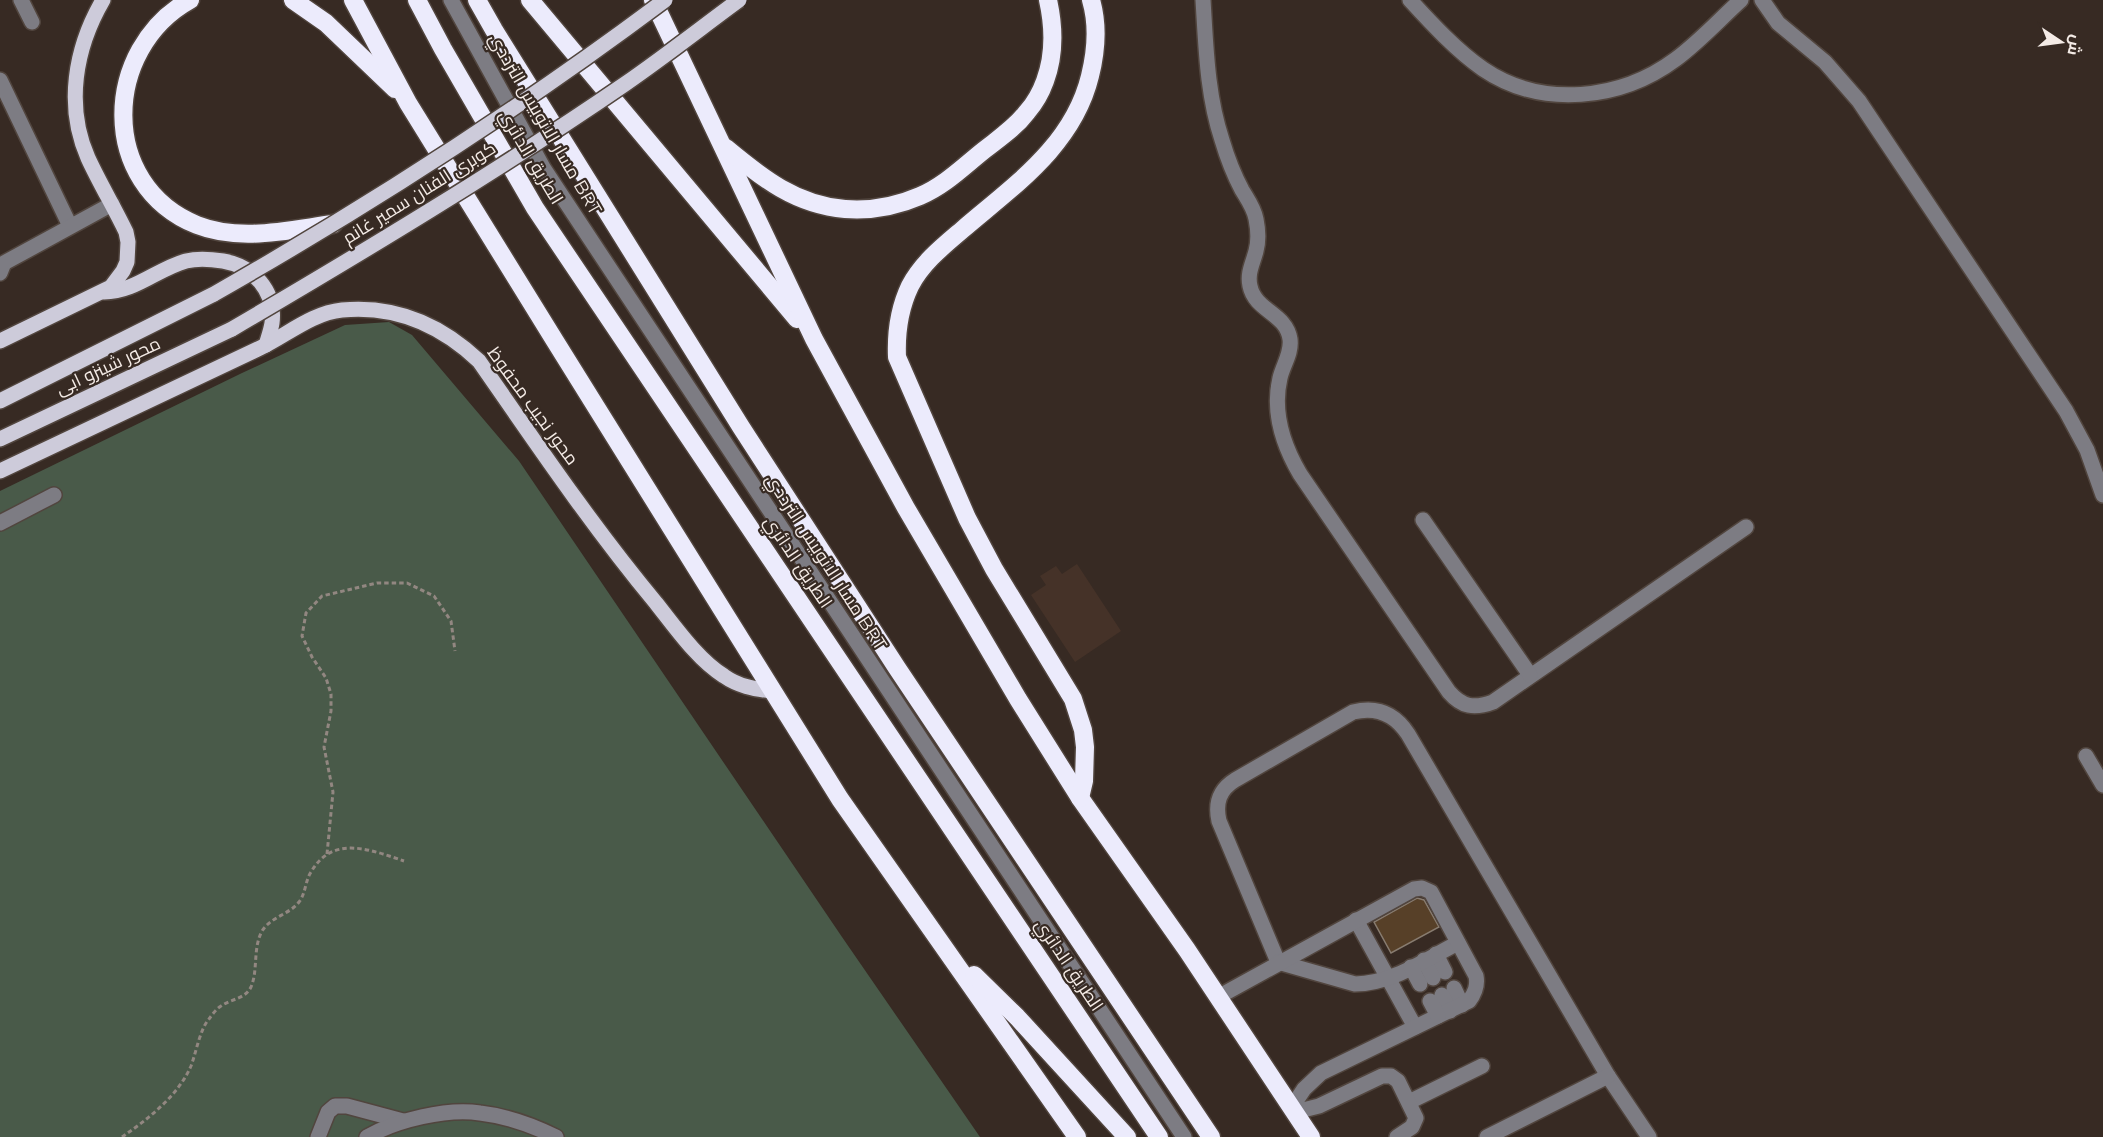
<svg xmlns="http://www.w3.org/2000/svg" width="2103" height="1137" font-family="Montserrat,Cairo,sans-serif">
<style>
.built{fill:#453228}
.green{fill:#495a49}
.building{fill:#574028;stroke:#887c70;stroke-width:1.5}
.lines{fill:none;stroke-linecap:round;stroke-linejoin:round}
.minor-casing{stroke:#51453e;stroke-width:18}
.major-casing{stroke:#51453e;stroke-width:18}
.highway-casing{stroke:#51453e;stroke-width:21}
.path{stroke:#928781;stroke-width:3;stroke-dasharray:4.5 3;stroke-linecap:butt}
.minor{stroke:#7d7c83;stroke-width:15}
.major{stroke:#cdcbda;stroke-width:15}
.highway{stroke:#ecebfc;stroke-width:18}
.major-bridge-casing{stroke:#51453e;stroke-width:18;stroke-linecap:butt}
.major-bridge{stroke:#cdcbda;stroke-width:15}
.labels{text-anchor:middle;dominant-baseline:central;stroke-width:4.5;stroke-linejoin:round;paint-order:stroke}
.street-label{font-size:18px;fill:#f4ebe6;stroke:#372a23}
</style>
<rect width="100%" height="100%" fill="#372a23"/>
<polygon class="built" points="1077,564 1121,631 1075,662 1031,595 1046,585 1040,576 1056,566 1062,574"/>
<polygon class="green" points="389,322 412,335 519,461 842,937 980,1137 0,1137 0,491 242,373 345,325"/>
<polygon class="building" points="1417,898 1424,900 1439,927 1391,953 1374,922"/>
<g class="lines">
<defs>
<g id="minor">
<polyline points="21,0 32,22"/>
<polyline points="451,0 544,169 1184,1137"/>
<path d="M 1203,0 C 1206,47 1207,95 1222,140 C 1227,157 1234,175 1242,190 C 1248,200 1254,208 1256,219 C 1258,229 1259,240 1256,251 C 1253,263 1247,273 1250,286 C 1255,311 1286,313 1290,339 C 1292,353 1283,365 1280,378 C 1272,412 1283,445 1300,474 L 1449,692 C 1462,707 1474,709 1493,702 L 1746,527"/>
<path d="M 1410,0 C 1431,23 1457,51 1483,69 C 1542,109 1621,100 1676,59 C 1699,42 1720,19 1741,0"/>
<polyline points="1762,0 1778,23 1825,62 1859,101 2066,411 2087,450 2103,495"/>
<polyline points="0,80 70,226"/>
<polyline points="0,273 4,263 112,204"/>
<polyline points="1423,520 1530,675"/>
<polyline points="0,523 54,495"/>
<polyline points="2086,756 2103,785"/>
<polyline points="1356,920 1415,1027"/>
<polyline points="1436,954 1445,972"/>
<polyline points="1424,960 1433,978"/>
<path d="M 1278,962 L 1219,821 C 1215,803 1219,790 1235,780 L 1353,712 C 1377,706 1395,714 1408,734 L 1608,1076 L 1649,1137"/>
<path d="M 1278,962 L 1355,984 C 1392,984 1426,959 1458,943"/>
<polyline points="1411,967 1420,984"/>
<polyline points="1454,988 1462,1005"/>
<polyline points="1442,995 1450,1011"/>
<path d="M 1218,997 L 1414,889 L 1422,888 L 1431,892 L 1476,976 C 1478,986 1475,993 1469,1001 L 1321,1073 L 1304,1089 L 1292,1107"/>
<polyline points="1430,1001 1438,1016"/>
<polyline points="1409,1102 1482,1066"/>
<polyline points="1295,1112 1319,1106 1382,1076 1391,1076 1398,1081 1416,1118 1412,1127 1397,1137"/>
<polyline points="318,1137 328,1112 335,1106 347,1106 403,1121"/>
<path d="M 367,1137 C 396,1120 447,1108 480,1113 C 506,1116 532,1125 556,1137"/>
<polyline points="1487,1137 1608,1076"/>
</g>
<g id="major">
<path d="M 104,292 C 135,292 157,269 186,261 C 198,258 210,259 223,261 C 253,266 276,291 272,323 C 271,330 268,338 266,345"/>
<path d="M 0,341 L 111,287 L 123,271 L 127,262 L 128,242 L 126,232 C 114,207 100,184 88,158 C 65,106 75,48 103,0"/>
<polyline points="0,401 214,294"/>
<polyline points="0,439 232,329"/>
<path d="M 0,471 C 87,430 174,389 260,348 C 287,335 312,313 342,310 C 395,305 441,325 479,361 C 536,443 592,526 656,603 C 675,627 698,660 724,676 C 738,686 754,689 771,691"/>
</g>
<g id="highway">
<path d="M 190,0 C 102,49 98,185 197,225 C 240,242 288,230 333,224"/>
<polyline points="293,0 326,23 395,89"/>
<polyline points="353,0 408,103 555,341 840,799 1077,1137"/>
<polyline points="417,0 443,49 535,208 1159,1137"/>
<polyline points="477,0 494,30 741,427 897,668 1211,1137"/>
<polyline points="530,0 797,319"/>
<polyline points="653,0 814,339 906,508 1018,699 1080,798 1187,950 1311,1137"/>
<path d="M 726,148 C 762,178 796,205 845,209 C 871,211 897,206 920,196 C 944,186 963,167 983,151 C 998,139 1015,128 1027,112 C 1035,103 1041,92 1045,81 C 1055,54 1054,27 1048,0"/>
<path d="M 1080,798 L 1084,781 L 1085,747 L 1083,730 L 1073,699 L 994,569 L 967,518 L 897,357 C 896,333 899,309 910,286 C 922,263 942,247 962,230 C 1013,186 1073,146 1090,76 C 1096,52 1098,24 1091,0"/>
<polyline points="974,975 1017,1017 1127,1137"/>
</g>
</defs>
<use href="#minor" class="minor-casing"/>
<use href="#major" class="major-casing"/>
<use href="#highway" class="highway-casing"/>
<g class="path">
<polyline points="327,854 333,792 324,747 331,711 331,694 326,678 312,657 302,636 306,613 322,596 377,583 407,583 434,596 451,621 455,651"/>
<path d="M 122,1137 C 148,1119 178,1096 191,1066 C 196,1053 200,1029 209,1019 C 212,1015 216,1009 221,1006 C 231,999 245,999 251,987 C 258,971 253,950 261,933 C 269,917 289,915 299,902 C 306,893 305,881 311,872 C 333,834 371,850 404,861"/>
</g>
<use href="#minor" class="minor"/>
<use href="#major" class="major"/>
<use href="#highway" class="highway"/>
<defs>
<g id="major-bridge">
<path d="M 214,294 C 370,205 521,108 665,0"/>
<path d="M 232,329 C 365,251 498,171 625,84 C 664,57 701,28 739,0"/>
</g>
</defs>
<use href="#major-bridge" class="major-bridge-casing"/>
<use href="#major-bridge" class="major-bridge"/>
</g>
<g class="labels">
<g class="street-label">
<text transform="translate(545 124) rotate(60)">مسار الاتوبيس الترددي BRT</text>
<text transform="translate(531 157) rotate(59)">الطريق الدائري</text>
<text transform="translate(419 193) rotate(-32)">كوبرى الفنان سمير غانم</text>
<text transform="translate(108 366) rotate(-25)">محور شينزو ابى</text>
<text transform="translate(533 406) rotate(54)">محور نجيب محفوظ</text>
<text transform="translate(798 562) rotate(56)">الطريق الدائري</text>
<text transform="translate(826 562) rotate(57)">مسار الاتوبيس الترددي BRT</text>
<text transform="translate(1069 965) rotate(56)">الطريق الدائري</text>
</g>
</g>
<g transform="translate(2061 42) rotate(103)" stroke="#372a23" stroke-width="4.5" paint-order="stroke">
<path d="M0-4.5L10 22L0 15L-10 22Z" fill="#f4ebe6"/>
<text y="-9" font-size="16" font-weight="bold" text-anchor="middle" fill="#f4ebe6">ش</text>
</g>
</svg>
